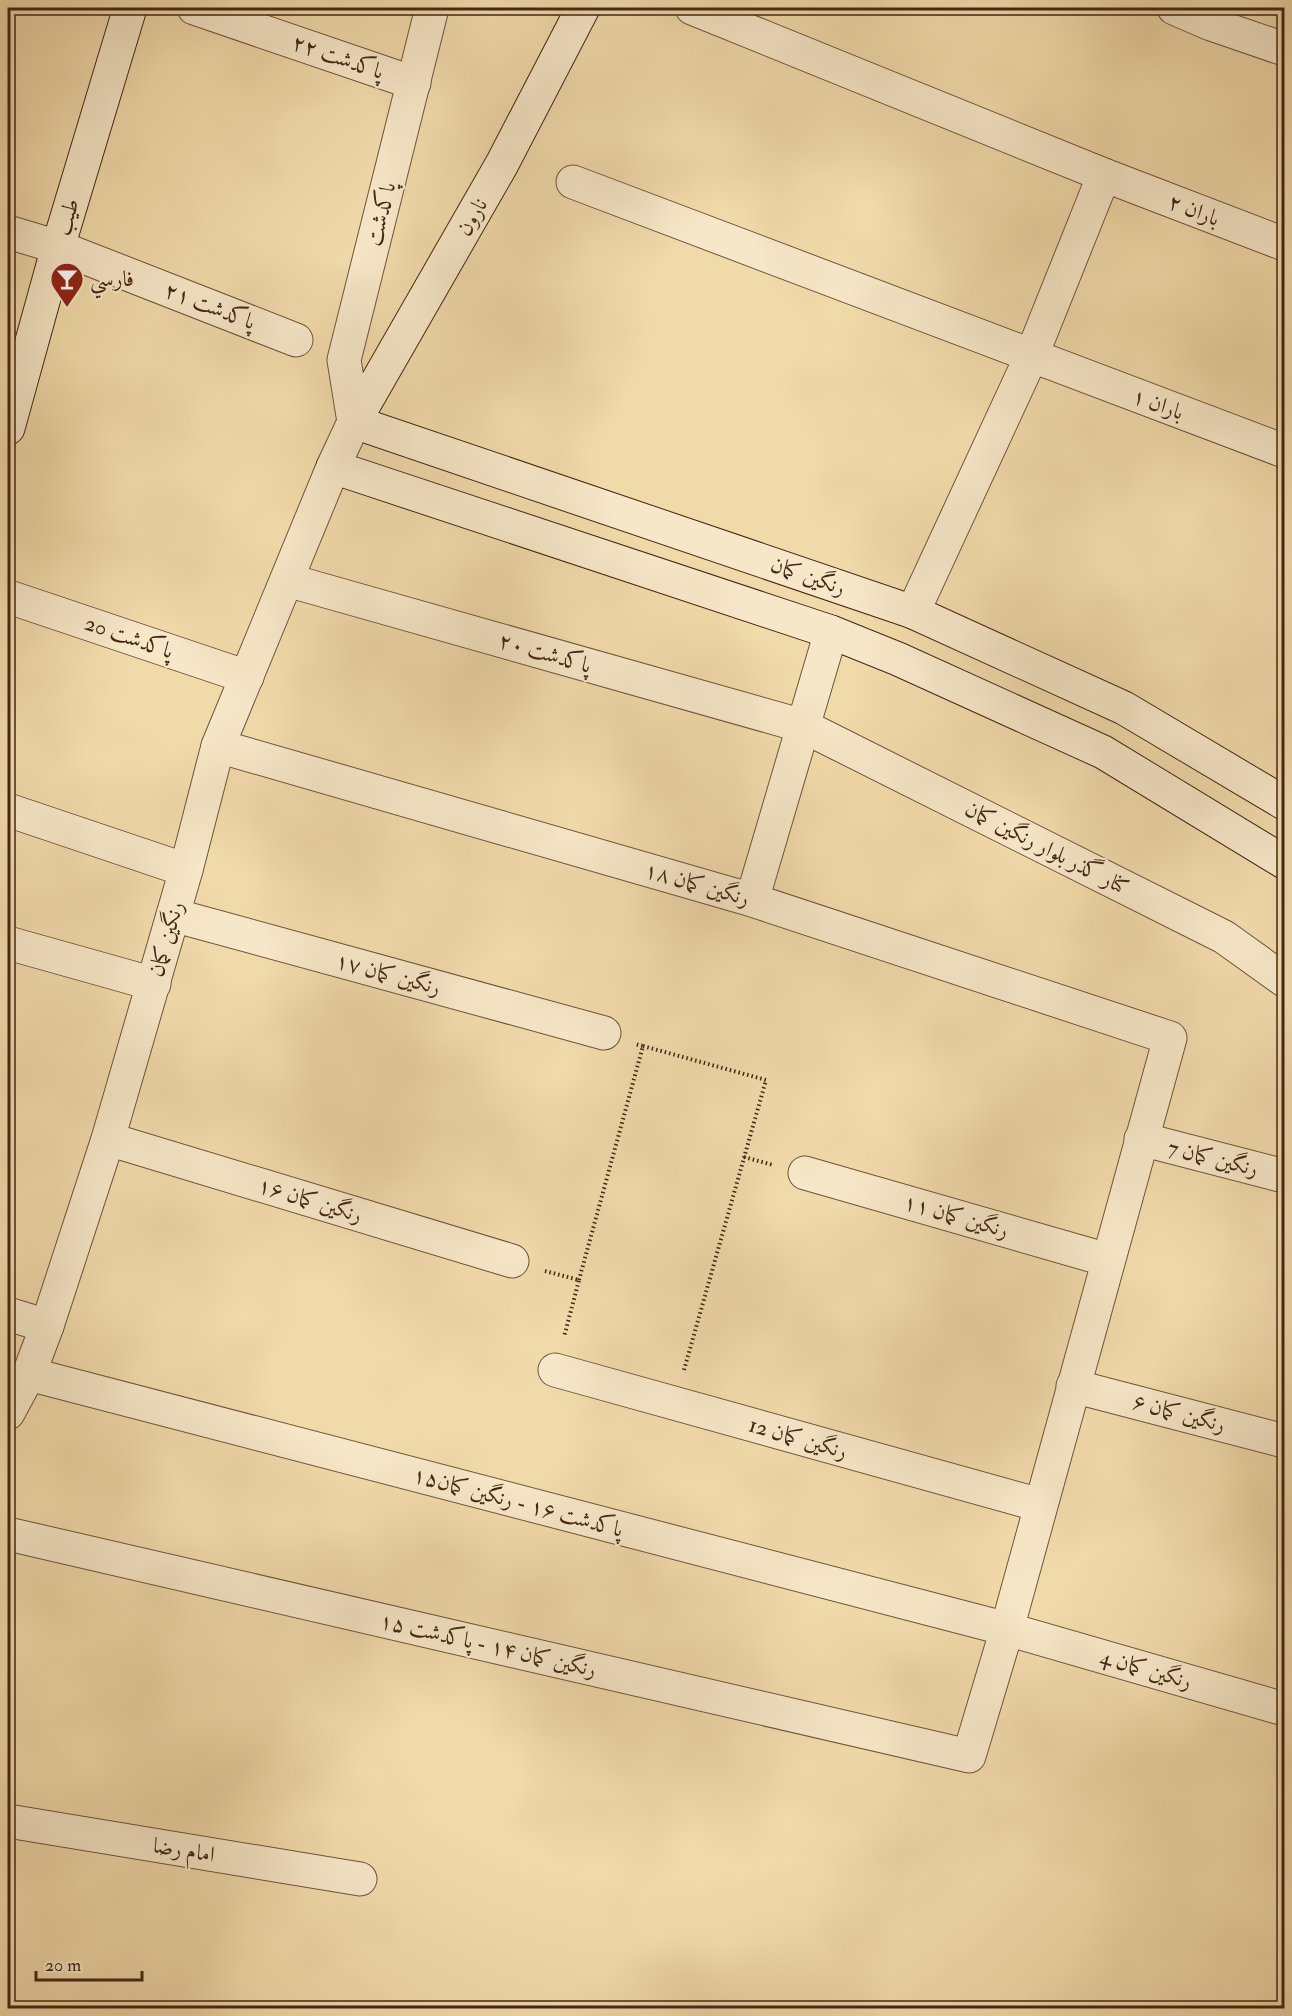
<svg xmlns="http://www.w3.org/2000/svg" width="1292" height="2016" font-family="'IM FELL Double Pica',Amiri,serif">
<style>
.lines{fill:none;stroke-linecap:round;stroke-linejoin:round}
.street-casing{stroke:#6f533a;stroke-width:35}
.secondary-casing{stroke:#442615;stroke-width:35}
.path{stroke:#442615;stroke-width:4;stroke-dasharray:1.5 3;stroke-linecap:butt}
.street{stroke:#f6e7c8;stroke-width:33}
.secondary{stroke:#f6e7c8;stroke-width:33}
.labels{text-anchor:middle;dominant-baseline:central;stroke-width:4.5;stroke-linejoin:round;paint-order:stroke}
.street-label{font-size:22px;fill:#442615;stroke:#f6e7c8}
.poi-label{font-size:22px;fill:#442615;stroke:#f6e7c8;text-anchor:start}
</style>
<rect width="100%" height="100%" fill="#f1daaa"/>
<filter id="stains"><feTurbulence type="fractalNoise" baseFrequency=".00333" numOctaves="4"/><feColorMatrix values="0 0 0 0 .2 0 0 0 0 .09 0 0 0 0 .02 0 0 0 .5 -.17"/></filter>
<radialGradient id="worn" r=".72"><stop offset=".6" stop-color="#630" stop-opacity="0"/><stop offset="1" stop-color="#630" stop-opacity=".3"/></radialGradient>
<g class="lines">
<defs>
<g id="street">
<polyline points="194,8 414,83"/>
<polyline points="692,8 1104,175 1284,244"/>
<polyline points="1174,8 1211,24 1284,49"/>
<polyline points="573,182 1284,451"/>
<polyline points="8,232 58,247 296,340"/>
<polyline points="287,580 803,726 1224,937 1284,980"/>
<polyline points="12,598 247,677"/>
<polyline points="913,612 1031,357 1104,175"/>
<polyline points="8,810 186,870"/>
<polyline points="752,900 831,632"/>
<polyline points="173,915 604,1033"/>
<polyline points="8,943 154,984"/>
<polyline points="108,1139 512,1261"/>
<polyline points="1141,1139 1284,1176"/>
<polyline points="805,1173 1108,1260"/>
<polyline points="8,1314 47,1326"/>
<polyline points="555,1370 1040,1505"/>
<polyline points="29,1374 1007,1629 1284,1709"/>
<polyline points="1073,1386 1284,1441"/>
<polyline points="8,1413 29,1374 47,1326 108,1139 186,870 218,746 333,467 354,422 344,360 432,8"/>
<polyline points="8,1534 969,1756 1007,1629 1170,1038 752,900 218,746"/>
<polyline points="8,1821 360,1879"/>
</g>
<g id="secondary">
<polyline points="583,8 502,164 354,422 913,612 1124,708 1284,803"/>
<polyline points="8,428 58,247 130,8"/>
<polyline points="333,467 831,632 898,659 1103,752 1284,862"/>
</g>
</defs>
<use href="#street" class="street-casing"/>
<use href="#secondary" class="secondary-casing"/>
<g class="path">
<polyline points="643,1046 766,1080 684,1370"/>
<polyline points="744,1157 773,1165"/>
<polyline points="545,1271 579,1280 564,1337"/>
<polyline points="579,1280 643,1046 635,1044"/>
</g>
<use href="#street" class="street"/>
<use href="#secondary" class="secondary"/>
</g>
<defs>
<symbol id="bar-pin" viewBox="-11 -11 22 30"><path d="M0 17L-7.5 6A9.5 9.5 0 1 1 7.5 6Z" fill="#8f2418" stroke="#f6e7c8"/><path d="M-6-5H6L.8 .8V4.5H3.5V6h-7V4.5H-.8V.8Z" fill="#fff"/></symbol>
</defs>
<g fill-rule="evenodd">
<use href="#bar-pin" x="48" y="260" width="38" height="52"/>
</g>
<g class="labels">
<g class="street-label">
<text transform="translate(338 57) rotate(19)">پاکدشت ۲۲</text>
<text transform="translate(1194 210) rotate(21)">باران ۲</text>
<text transform="translate(381 214) rotate(-76)">پاکدشت</text>
<text transform="translate(67 217) rotate(-73)">طیب</text>
<text transform="translate(472 217) rotate(-60)">نارون</text>
<text transform="translate(210 306) rotate(21)">پاکدشت ۲۱</text>
<text transform="translate(1158 404) rotate(20)">باران ۱</text>
<text transform="translate(808 576) rotate(19)">رنگین کمان</text>
<text transform="translate(129 637) rotate(19)">پاکدشت 20</text>
<text transform="translate(545 653) rotate(16)">پاکدشت ۲۰</text>
<text transform="translate(1047 848) rotate(27)">کنار گذر بلوار رنگین کمان</text>
<text transform="translate(697 884) rotate(16)">رنگین کمان ۱۸</text>
<text transform="translate(166 939) rotate(-74)">رنگین کمان</text>
<text transform="translate(388 974) rotate(15)">رنگین کمان ۱۷</text>
<text transform="translate(1213 1158) rotate(14)">رنگین کمان 7</text>
<text transform="translate(310 1200) rotate(17)">رنگین کمان ۱۶</text>
<text transform="translate(956 1216) rotate(16)">رنگین کمان ۱۱</text>
<text transform="translate(1179 1413) rotate(15)">رنگین کمان ۶</text>
<text transform="translate(798 1438) rotate(16)">رنگین کمان 12</text>
<text transform="translate(518 1502) rotate(15)">پاکدشت ۱۶ - رنگین کمان۱۵</text>
<text transform="translate(488 1645) rotate(13)">رنگین کمان ۱۴ - پاکدشت ۱۵</text>
<text transform="translate(1146 1669) rotate(16)">رنگین کمان 4</text>
<text transform="translate(184 1850) rotate(9)">امام رضا</text>
</g>
<g class="poi-label">
<text x="90" y="279">فارسي</text>
</g>
</g>
<rect width="1292" height="2016" fill="none" stroke="#f1daaa" stroke-width="30"/>
<rect x="9" y="9" width="1274" height="1998" fill="none" stroke="#442615" stroke-width="3"/>
<rect x="15" y="15" width="1262" height="1986" fill="none" stroke="#442615" stroke-width="1.5"/>
<path d="M36 1971v9h106v-9" fill="none" stroke="#442615" stroke-width="3"/>
<text x="45" y="1971" font-size="18" fill="#442615" stroke="#f6e7c8" stroke-width="4.5" paint-order="stroke">20 m</text>
<rect width="100%" height="100%" filter="url(#stains)"/>
<rect width="100%" height="100%" fill="url(#worn)"/>
</svg>
